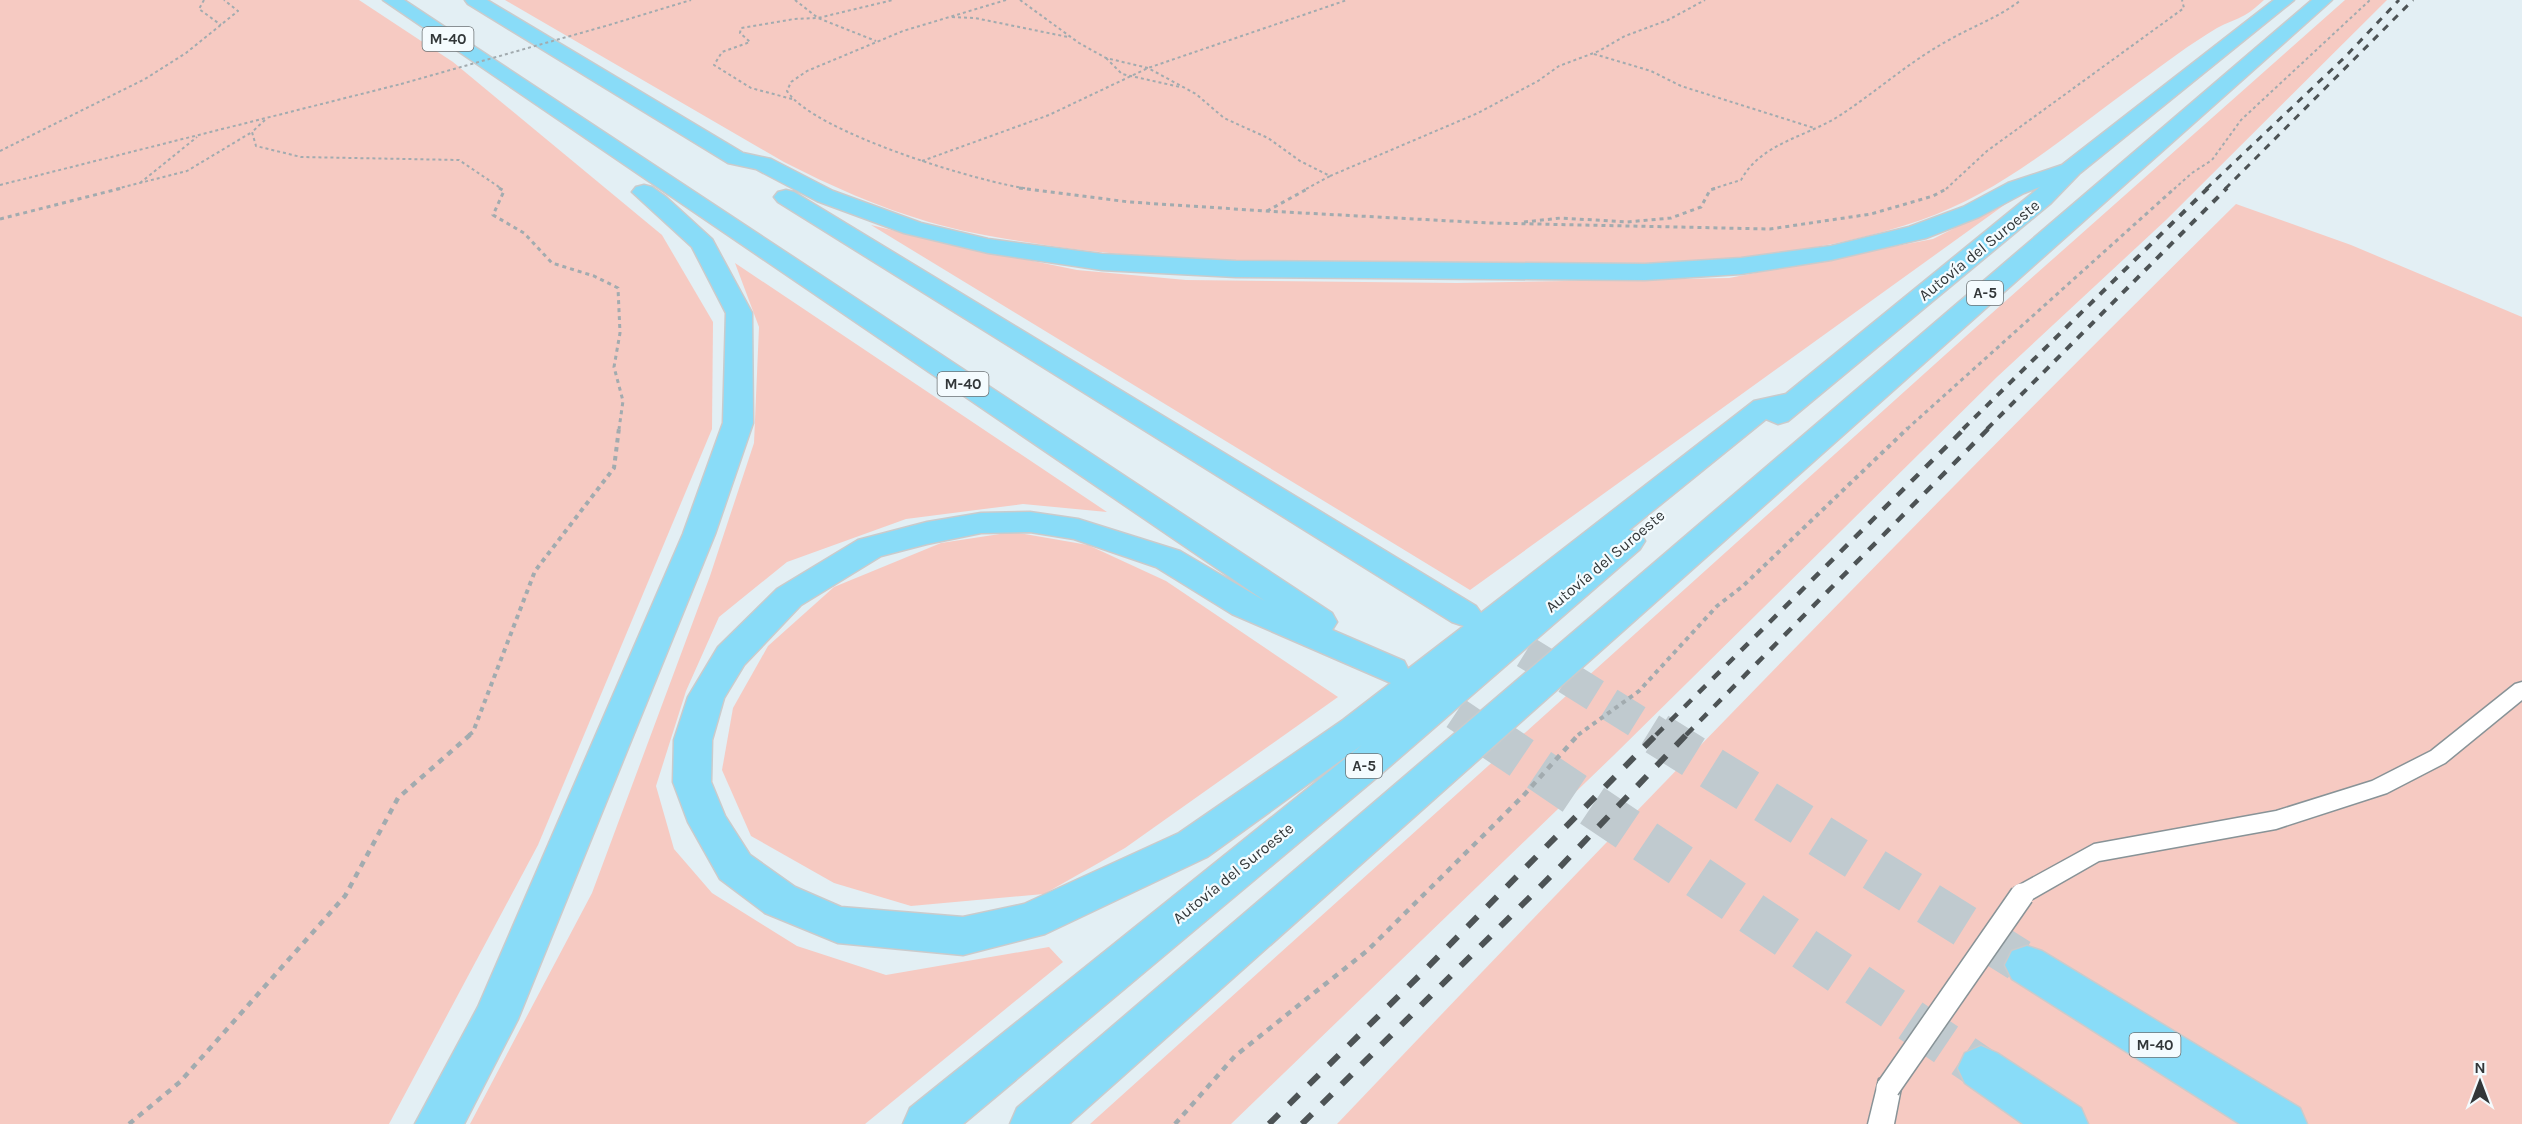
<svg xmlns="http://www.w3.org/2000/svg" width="2522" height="1124" font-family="Karla,sans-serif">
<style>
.green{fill:#f6cac2}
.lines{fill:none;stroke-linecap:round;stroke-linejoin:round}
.highway-tunnel-far1{stroke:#c0cacf;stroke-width:33;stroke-dasharray:33 16;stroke-linecap:butt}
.highway-tunnel{stroke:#c0cacf;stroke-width:43;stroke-dasharray:43 21;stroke-linecap:butt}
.lane-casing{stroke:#889397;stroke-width:3}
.highway-casing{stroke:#cacbcc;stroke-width:3}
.path-far3{stroke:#a2abaf;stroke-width:2;stroke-dasharray:3 3;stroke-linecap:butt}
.path-far2{stroke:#a2abaf;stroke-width:3;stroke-dasharray:4 4;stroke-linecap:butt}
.path-far1{stroke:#a2abaf;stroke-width:4;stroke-dasharray:4.5 4.5;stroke-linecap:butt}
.path{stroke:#a2abaf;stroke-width:4.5;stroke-dasharray:6 6;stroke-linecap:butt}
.lane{fill:#fff;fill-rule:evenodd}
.highway{fill:#89dcf8;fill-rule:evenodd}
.rail-far3{stroke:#4d5355;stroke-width:3;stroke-dasharray:7 7;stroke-linecap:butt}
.rail-far2{stroke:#4d5355;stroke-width:4;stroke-dasharray:8 8;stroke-linecap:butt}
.rail-far1{stroke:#4d5355;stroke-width:4.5;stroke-dasharray:10 10;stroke-linecap:butt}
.rail{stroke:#4d5355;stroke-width:6;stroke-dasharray:14 14;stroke-linecap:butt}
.lane-bridge-casing{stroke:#889397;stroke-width:26;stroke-linecap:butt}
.path-bridge{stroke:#a2abaf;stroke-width:2;stroke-dasharray:3 3;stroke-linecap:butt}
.lane-bridge{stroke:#fff;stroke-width:23}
.labels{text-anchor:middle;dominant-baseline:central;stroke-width:4.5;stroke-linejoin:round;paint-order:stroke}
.shield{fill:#f4fbfe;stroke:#6c7274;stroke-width:1.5}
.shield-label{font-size:15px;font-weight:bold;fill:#323739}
.street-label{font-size:16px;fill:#323739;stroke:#f4fbfe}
</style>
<rect width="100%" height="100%" fill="#e3eff4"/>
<g class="green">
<polygon points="0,0 359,0 453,62 662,235 713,322 712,429 538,845 389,1124 0,1124"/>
<path d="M 505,0 L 2264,0 C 2258,5 2252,11 2245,15 C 2236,20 2226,23 2217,28 C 2190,44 2164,64 2139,82 C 2068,133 2005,191 1921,220 C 1770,272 1603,265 1445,263 C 1312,261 1177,265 1045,245 C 1006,239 967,233 929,222 C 878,207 831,186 784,162 Z"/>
<polygon points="2345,0 2387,0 2166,220 1997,377 1614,755 1231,1124 1090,1124 1965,337"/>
<polygon points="2014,198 1470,590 871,225 944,243 1077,270 1186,280 1457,283 1729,278 1933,239"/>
<path d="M 2236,204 L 2351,245 L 2522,317 L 2522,1124 L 1337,1124 C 1633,813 1931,505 2236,204 Z"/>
<polygon points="735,263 1107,512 1023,504 906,519 787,562 719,617 686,691 656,786 674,849 712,893 797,946 886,975 1049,947 1063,962 865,1124 470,1124 592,893 710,576 754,443 759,327"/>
<polygon points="1013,532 1088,545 1166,581 1338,697 1125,848 1044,894 911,906 834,883 751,836 722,770 733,708 768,646 834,587 941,543"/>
</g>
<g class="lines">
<g class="highway-tunnel-far1">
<polyline points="1484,626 1659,735"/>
<polyline points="1415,686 1488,735"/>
</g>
<g class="highway-tunnel">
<polyline points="1486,734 1981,1068"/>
<polyline points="1657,734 2027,965"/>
</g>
<defs>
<g id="lane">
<polygon points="2522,682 2522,700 2445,763 2387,793 2276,829 2099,861 2022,905 2014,902 2011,895 2014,888 2094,844 2276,811 2372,781 2431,751 2515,684"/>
<polygon points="1888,1076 1897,1079 1901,1088 1894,1124 1868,1124 1879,1079"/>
</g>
<g id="highway">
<path d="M 383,0 L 404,0 L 1332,613 L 1337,622 L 1332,630 L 1404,661 L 1408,669 L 1464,626 L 1452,622 L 778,202 L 774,197 L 778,192 L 786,190 L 794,192 L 1476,606 L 1481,613 L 1754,401 L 1786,394 L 2040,187 L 2024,193 L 1979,217 L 1926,238 L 1831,260 L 1741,274 L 1645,280 L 1236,277 L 1102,270 L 988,253 L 904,233 L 817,201 L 756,169 L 728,163 L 468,4 L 465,0 L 487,0 L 743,153 L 771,159 L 833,191 L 921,223 L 988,239 L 1102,254 L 1236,261 L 1645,264 L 1741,258 L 1831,246 L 1909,227 L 1963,207 L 2008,183 L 2062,165 L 2274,0 L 2294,0 L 2080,173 L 2051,203 L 1788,421 L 1778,424 L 1766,419 L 1629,530 L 1640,533 L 1645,541 L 1640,549 L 1382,773 L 963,1124 L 903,1124 L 910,1108 L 1362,745 L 1207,857 L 1045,934 L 963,955 L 838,943 L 765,913 L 720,879 L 688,822 L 673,782 L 674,740 L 688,697 L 718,647 L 777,589 L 858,540 L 927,522 L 981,513 L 1030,512 L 1078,519 L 1180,551 L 1265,601 ZM 1030,532 L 1074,539 L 1156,567 L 1232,614 L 1391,683 L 1343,720 L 1179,833 L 1024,904 L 963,917 L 841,907 L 795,887 L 750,855 L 725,816 L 711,782 L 712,740 L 724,698 L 744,665 L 801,605 L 881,556 L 927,544 L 981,533 Z"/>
<polygon points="2312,0 2332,0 1069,1124 1010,1124 1017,1108"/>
<polygon points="644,185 652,187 666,197 712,239 752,313 753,423 715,534 518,1019 464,1124 415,1124 478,1007 683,534 723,423 726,313 692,247 632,192 636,187"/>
<polygon points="2027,946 2042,951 2300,1108 2307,1124 2240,1124 2012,979 2005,965 2012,951"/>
<polygon points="1981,1046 1997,1053 2081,1108 2088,1124 2023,1124 1965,1083 1958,1068 1965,1053"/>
</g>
</defs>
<use href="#lane" class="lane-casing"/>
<use href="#highway" class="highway-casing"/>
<g class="path-far3">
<polyline points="204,0 199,9 221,25"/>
<polyline points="795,0 818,18 876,41"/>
<path d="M 1006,0 L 903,31 L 807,71 L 791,82 L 787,91 C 813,132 981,183 1030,189"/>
<polyline points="1020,0 1079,43 1106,58 1148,68 1196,94 1224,118 1268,138 1300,161 1330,176 1306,189"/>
<polyline points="952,17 975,18 1068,37"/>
<polyline points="609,25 691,0"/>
<polyline points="1594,54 1651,71 1681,86 1814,128"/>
<polyline points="1106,58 1122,74 1180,87"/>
<polyline points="792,99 751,88 714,65 722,52 750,42 740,33 741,28 794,19 818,18 893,0"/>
<polyline points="265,120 252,132 256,146 301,157 459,160 502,189"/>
<polyline points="0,151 145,79 186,53 238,11 224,0"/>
<polyline points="922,161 1049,115 1148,68 1347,0"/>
<polyline points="1330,176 1478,113 1538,81 1559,66 1599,51 1625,36 1668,20 1705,0"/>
<polyline points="140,183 197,137"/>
<polyline points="0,185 401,84"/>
<polyline points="116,189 187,171 252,132"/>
<path d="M 1712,189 L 1741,180 C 1761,143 1806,137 1839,116 C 1876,92 1910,61 1949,40 C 1973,26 1998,18 2021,0"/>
<polyline points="1946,189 1987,151 2184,8 2182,0"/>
<polyline points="2174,189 2192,173 2212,160 2241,120 2370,0"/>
</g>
<g class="path-far2">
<polyline points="499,188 504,191 493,215 524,233 552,263 594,276 618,288 620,333 614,367 623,401 619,429"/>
<polyline points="1019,188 1129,202 1266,211 1489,223 1770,229 1871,214 1933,196 1948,188"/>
<polyline points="1267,211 1309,188"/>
<polyline points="0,219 122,188"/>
<polyline points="1524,222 1561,218 1627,222 1671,218 1701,207 1710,190 1717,188"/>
<polyline points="1907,429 2175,188"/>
</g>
<g class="path-far1">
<polyline points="469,735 473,732 535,571 614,468 619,428"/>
<polyline points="1578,735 1639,691 1717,606 1743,586 1908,428"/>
</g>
<g class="path">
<polyline points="129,1124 180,1082 345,896 398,798 471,734"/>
<polyline points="1175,1124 1235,1056 1368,950 1523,796 1579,734"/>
</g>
<use href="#lane" class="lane"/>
<use href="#highway" class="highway"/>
<g class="rail-far3">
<polyline points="2206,189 2345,57 2399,0"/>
<polyline points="2225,189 2413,0"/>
</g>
<g class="rail-far2">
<polyline points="1963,429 2208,188"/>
<polyline points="1987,429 2227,188"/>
</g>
<g class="rail-far1">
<polyline points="1656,735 1965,428"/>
<polyline points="1686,735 1989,428"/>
</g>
<g class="rail">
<polyline points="1269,1124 1420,975 1657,734"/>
<polyline points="1302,1124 1559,868 1687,734"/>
</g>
<defs>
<polyline id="lane-bridge" points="1888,1088 2022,895"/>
</defs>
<use href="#lane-bridge" class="lane-bridge-casing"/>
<polyline class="path-bridge" points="401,84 609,25"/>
<use href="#lane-bridge" class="lane-bridge"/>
</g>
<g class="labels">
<g class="shield">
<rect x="422.5" y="27" width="51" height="24" rx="4.5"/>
<rect x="1967" y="281" width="36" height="24" rx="4.5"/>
<rect x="937.5" y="372" width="51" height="24" rx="4.5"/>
<rect x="1346" y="754" width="36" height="24" rx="4.5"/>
<rect x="2129.5" y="1033" width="51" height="24" rx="4.5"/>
</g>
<g class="shield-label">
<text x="448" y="39">M-40</text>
<text x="1985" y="293">A-5</text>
<text x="963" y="384">M-40</text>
<text x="1364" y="766">A-5</text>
<text x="2155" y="1045">M-40</text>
</g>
<g class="street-label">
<text transform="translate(1979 250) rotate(-39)">Autovía del Suroeste</text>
<text transform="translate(1605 561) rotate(-40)">Autovía del Suroeste</text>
<text transform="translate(1233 873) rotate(-39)">Autovía del Suroeste</text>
</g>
</g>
<g transform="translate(2480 1082)" stroke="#f4fbfe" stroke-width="4.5" paint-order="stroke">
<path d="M0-4.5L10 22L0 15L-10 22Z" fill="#323739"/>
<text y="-9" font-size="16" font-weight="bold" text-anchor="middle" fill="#323739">N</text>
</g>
</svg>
